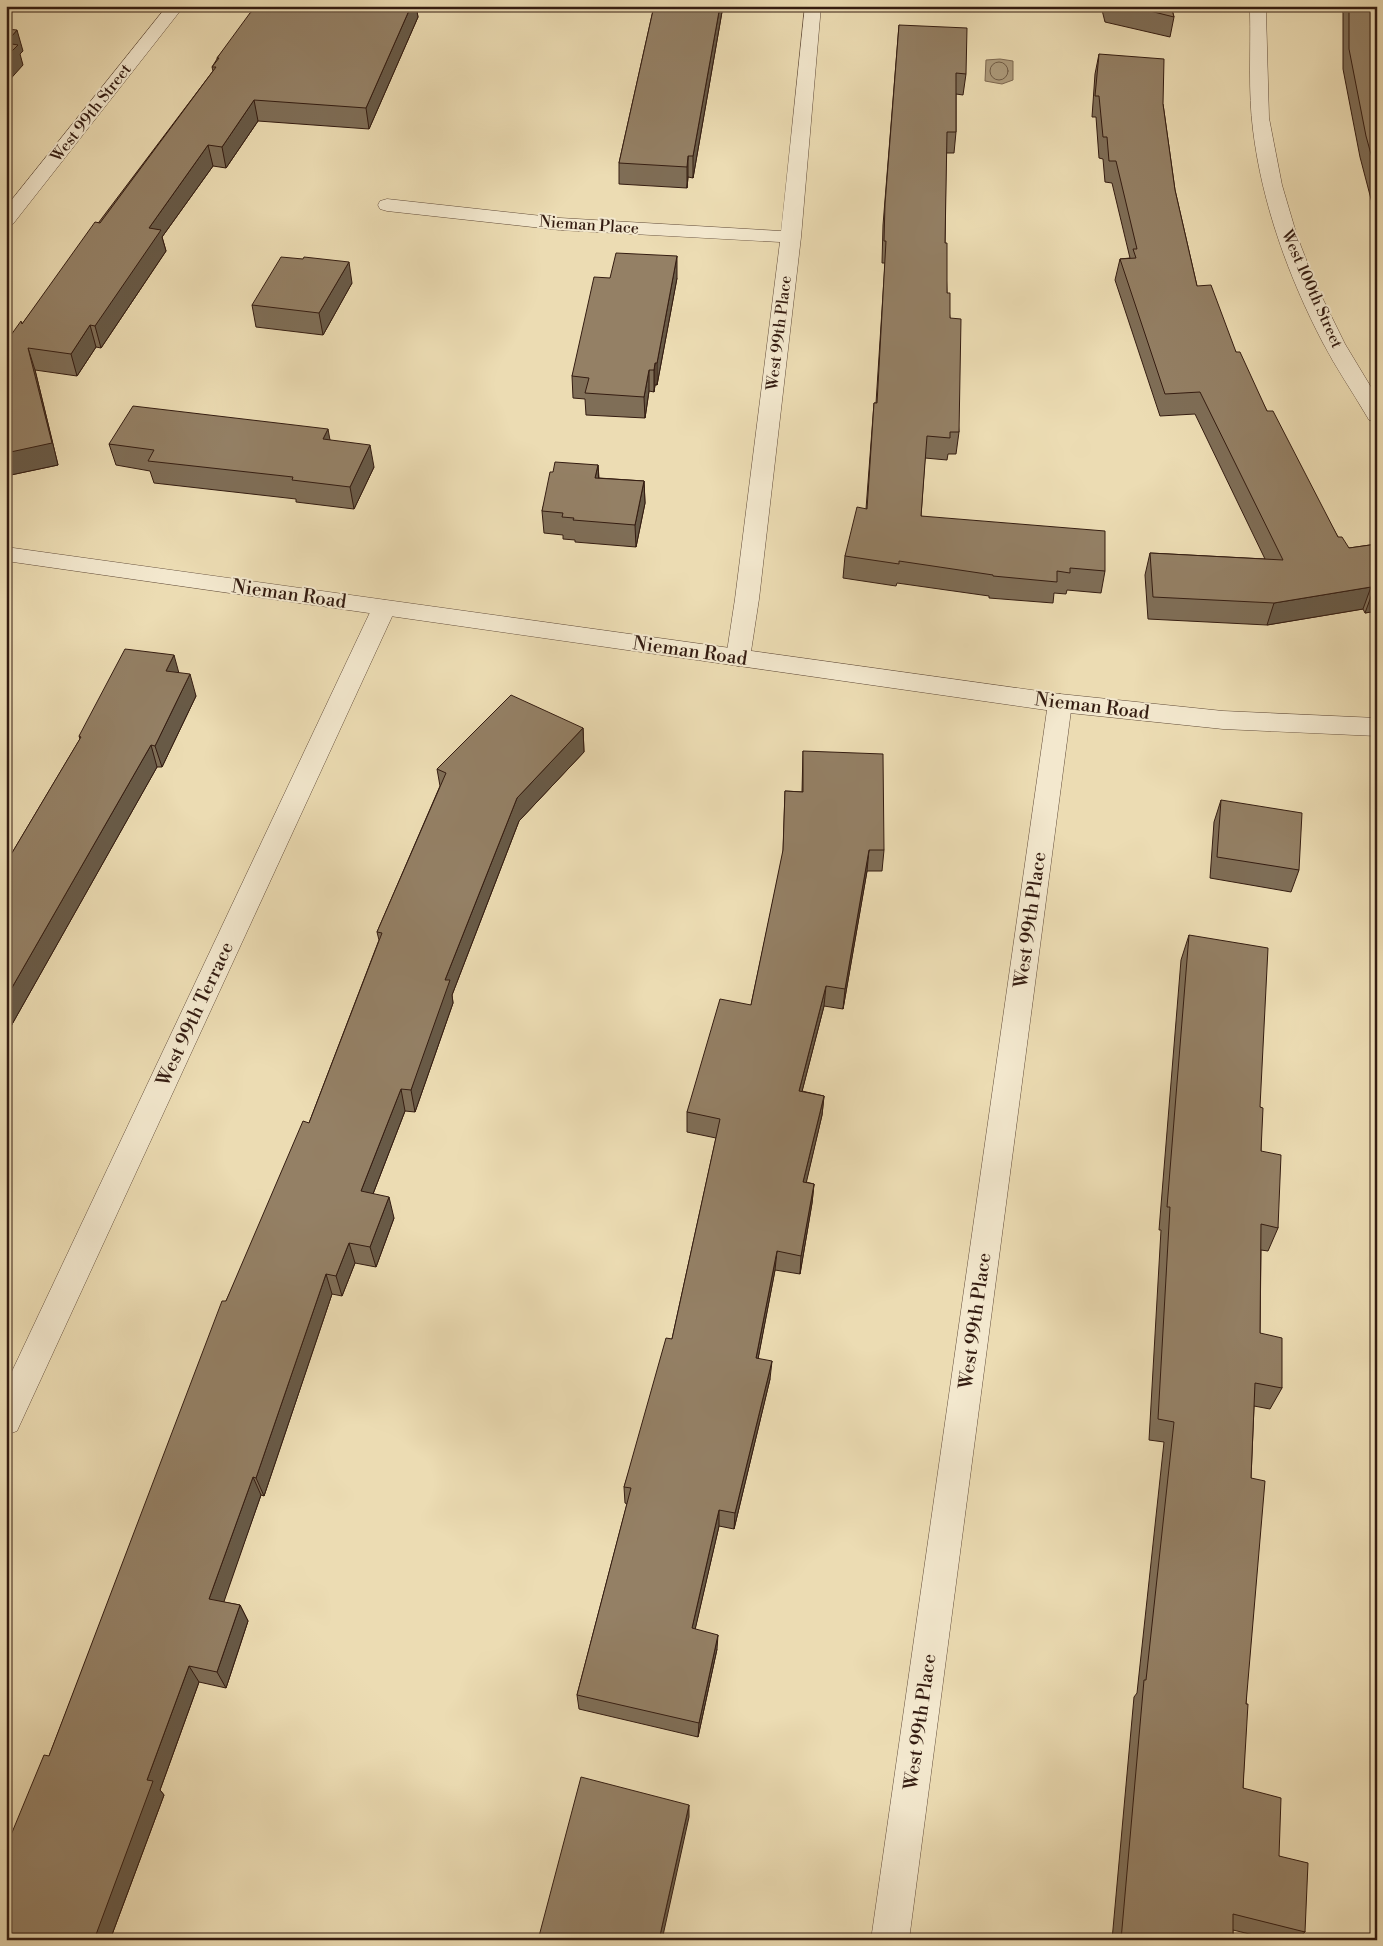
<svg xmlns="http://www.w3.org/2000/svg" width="1383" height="1946" font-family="'Libre Bodoni',serif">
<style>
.water{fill:#ad9b7c;stroke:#7d6851}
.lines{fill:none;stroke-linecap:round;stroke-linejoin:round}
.shore{stroke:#705c46;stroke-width:1}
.minor-casing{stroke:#624c3a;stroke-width:1}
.tertiary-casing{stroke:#624c3a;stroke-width:1}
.minor{fill:#f3e8ce;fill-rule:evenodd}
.tertiary{fill:#f3e8ce;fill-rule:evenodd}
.wall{fill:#7f6e57;stroke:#341c11}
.shaded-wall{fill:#685a47;stroke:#341c11}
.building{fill:#948065;stroke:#341c11}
.labels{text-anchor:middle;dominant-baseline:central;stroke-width:4;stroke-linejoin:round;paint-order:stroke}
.far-street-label{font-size:16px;fill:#341c11;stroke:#f3e8ce}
.street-label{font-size:19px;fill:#341c11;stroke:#f3e8ce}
</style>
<rect width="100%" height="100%" fill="#ecdcb3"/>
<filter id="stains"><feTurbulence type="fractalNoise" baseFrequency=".004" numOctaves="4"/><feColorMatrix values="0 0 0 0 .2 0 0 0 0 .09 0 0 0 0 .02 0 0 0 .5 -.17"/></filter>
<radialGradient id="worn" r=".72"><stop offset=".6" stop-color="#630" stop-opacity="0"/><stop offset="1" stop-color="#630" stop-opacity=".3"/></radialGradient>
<polygon class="water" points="1000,59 1013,61 1013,80 1002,84 985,81 986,60"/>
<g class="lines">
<circle class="shore" cx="999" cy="71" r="9"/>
<defs>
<g id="minor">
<polygon points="805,6 821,6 801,237 759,599 750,658 746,664 738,666 730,664 726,658 735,599 780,242 560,230 387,211 380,209 378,205 380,201 387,199 560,218 781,231"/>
<path d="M 1248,6 L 1264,6 L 1266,12 L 1269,118 L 1282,185 L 1297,236 L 1316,285 L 1345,344 L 1377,397 L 1377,421 L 1369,420 L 1366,415 C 1352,391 1336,368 1323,343 C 1289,278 1262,204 1253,130 C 1248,91 1251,51 1250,12 Z"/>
<polygon points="384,600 392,602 396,608 17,1431 6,1435 6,1384 372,608 376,602"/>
<polygon points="1060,694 1069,697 1072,703 909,1940 871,1940 1048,703 1051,697"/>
</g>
<g id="tertiary">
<polygon points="167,6 184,6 13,224 6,226 6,207"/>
<polygon points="6,547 1060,694 1223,711 1377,718 1377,736 1223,729 1060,712 6,561"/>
</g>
</defs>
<use href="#minor" class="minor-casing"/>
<use href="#tertiary" class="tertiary-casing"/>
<use href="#minor" class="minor"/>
<use href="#tertiary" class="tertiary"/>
</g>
<g class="wall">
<polygon points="259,6 416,6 418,17 369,129 258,121 226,168 213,166 162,237 166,251 101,348 96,347 77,376 35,370 58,465 6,476 22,324 213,71 212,67 217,59 217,58"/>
<polygon points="654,6 723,6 693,178 688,177 687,188 619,184 619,163"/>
<polygon points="1101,6 1171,6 1174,17 1170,37 1105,22"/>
<polygon points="1341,6 1377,6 1377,222 1360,157 1343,69 1343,13"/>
<polygon points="899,25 966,74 963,95 956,94 956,132 954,153 946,153 945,243 947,293 950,318 959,432 956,454 948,454 947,460 925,458 921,516 1105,571 1101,593 1067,590 1066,594 1054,593 1053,603 989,598 989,596 897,583 896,586 843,578 845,556 866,509 874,403 876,403 885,263 882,263 883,225"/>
<polygon points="1099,54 1163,104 1175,190 1197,286 1236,352 1267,411 1338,537 1349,548 1377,544 1377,611 1365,613 1363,609 1267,625 1148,619 1145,575 1150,553 1265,559 1195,414 1160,416 1115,280 1120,259 1130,258 1112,183 1105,182 1103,159 1099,158 1096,117 1092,117 1095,74"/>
<polygon points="610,278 677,278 657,385 655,385 654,392 649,391 645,418 586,415 585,399 573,398 572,376"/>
<polygon points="352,283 323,335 256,327 252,305"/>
<polygon points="330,440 374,467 354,509 296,502 296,499 154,483 150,471 116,465 109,444"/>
<polygon points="598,465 599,478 644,481 645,503 636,547 575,542 575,540 563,539 563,535 544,533 542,511 553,472"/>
<polygon points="179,673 196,696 162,767 157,767 6,1035 6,863 80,739 79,736"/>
<polygon points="583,728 584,752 519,821 452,995 453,1003 415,1112 405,1111 373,1194 394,1218 376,1267 355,1263 342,1296 332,1294 264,1496 261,1495 223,1602 240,1605 248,1621 226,1688 199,1682 160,1790 164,1795 110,1940 6,1940 49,1756 226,1301 309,1123 379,940 377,932 440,786 437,769"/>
<polygon points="803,751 884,850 882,871 867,871 843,1009 824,1006 802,1091 824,1096 822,1115 806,1182 814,1184 812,1203 800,1274 775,1270 758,1358 770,1379 734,1529 719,1526 695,1629 717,1649 698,1737 579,1709 577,1695 627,1504 625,1503 624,1487 672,1339 716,1138 687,1132 687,1112 751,1005 783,854 785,791 802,792"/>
<polygon points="1221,800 1299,870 1291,892 1210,878 1214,822"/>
<polygon points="1189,935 1260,1107 1261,1151 1278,1228 1268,1251 1261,1250 1260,1333 1282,1388 1270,1409 1254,1406 1251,1478 1246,1704 1243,1788 1279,1856 1305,1932 1296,1940 1274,1940 1233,1930 1233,1940 1112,1940 1134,1697 1137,1693 1164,1442 1149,1440 1161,1230 1159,1230 1181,960"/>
</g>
<g class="shaded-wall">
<polygon points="411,6 416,6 418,17 369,129 366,108"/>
<polygon points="720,6 723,6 693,178 693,156"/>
<polygon points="17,30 23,51 20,54 23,65 6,84 6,43"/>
<polygon points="254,100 258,121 226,168 222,147"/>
<polygon points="208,145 213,166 162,237 166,251 101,348 95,326 149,228"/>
<polygon points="688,156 688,177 687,188 687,167"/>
<polygon points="677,256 677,278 657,385 657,363"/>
<polygon points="349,262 352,283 323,335 319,313"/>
<polygon points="90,325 96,347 77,376 71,354"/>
<polygon points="28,348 35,370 58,465 6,476 6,453"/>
<polygon points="655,363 655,385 654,392 654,370"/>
<polygon points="649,370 649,391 645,418 644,397"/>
<polygon points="328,429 332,451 323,439"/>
<polygon points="370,445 374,467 354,509 350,487"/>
<polygon points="598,465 599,487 595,478"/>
<polygon points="644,481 645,503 636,547 635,525"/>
<polygon points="1371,587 1363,609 1267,625 1274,603"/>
<polygon points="1377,590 1377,611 1365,613 1373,591"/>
<polygon points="174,655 180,677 166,671"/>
<polygon points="190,674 196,696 162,767 155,746"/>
<polygon points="583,728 584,752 519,821 452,995 453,1003 415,1112 411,1090 445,980 517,798"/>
<polygon points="151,745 157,767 6,1035 6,998"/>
<polygon points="869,850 867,871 843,1009 845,989"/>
<polygon points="826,986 824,1006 797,1111 799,1091"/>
<polygon points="401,1089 405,1111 366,1212 361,1191"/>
<polygon points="824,1096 822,1115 802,1201 803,1182"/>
<polygon points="814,1184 812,1203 800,1274 801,1256"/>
<polygon points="389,1197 394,1218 376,1267 370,1247"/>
<polygon points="349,1243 355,1263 342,1296 336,1276"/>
<polygon points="777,1251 775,1270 755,1375 756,1358"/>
<polygon points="326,1274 332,1294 264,1496 256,1478"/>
<polygon points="772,1361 770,1379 734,1529 735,1513"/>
<polygon points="253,1477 261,1495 219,1616 209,1599"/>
<polygon points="719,1510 719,1526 692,1643 692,1628"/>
<polygon points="240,1605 248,1621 226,1688 217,1672"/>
<polygon points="718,1635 717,1649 698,1737 699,1723"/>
<polygon points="189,1666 199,1682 160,1790 164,1795 110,1940 94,1940 147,1780"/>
<polygon points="689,1805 689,1817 662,1940 659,1940"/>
</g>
<g class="building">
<polygon points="259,6 411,6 366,108 254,100 222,147 208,145 149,228 161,230 95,326 90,325 71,354 28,348 52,443 6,453 6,342 21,321 22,324 95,222 100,223 216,67 212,67 219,58 217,58 250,13"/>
<polygon points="654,6 720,6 693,156 688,156 687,167 619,163"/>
<polygon points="1130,6 1171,6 1174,17"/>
<polygon points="1349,6 1377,6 1377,176 1366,136 1349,49"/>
<polygon points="899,25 967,28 966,74 956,73 956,132 947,132 945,243 947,243 947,293 950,293 950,318 961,319 959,432 950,432 950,438 927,436 921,516 1105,531 1105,571 1070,568 1070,573 1057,571 1057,582 993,576 993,575 899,561 899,564 845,556 857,507 867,509 874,403 877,403 886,241 884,241 885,204"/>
<polygon points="6,29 17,30 6,43"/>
<polygon points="6,43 18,45 6,57"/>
<polygon points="1099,54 1164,59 1163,104 1175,190 1197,286 1211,285 1236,352 1240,352 1267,411 1273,411 1338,537 1342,537 1349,548 1377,544 1377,590 1373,591 1371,587 1274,603 1153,597 1150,553 1283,560 1200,392 1165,394 1120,259 1136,258 1133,249 1137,249 1116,161 1109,161 1107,137 1103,137 1099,96 1095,96"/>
<polygon points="616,253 677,256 657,363 655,363 654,370 649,370 644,397 585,393 589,378 572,376 594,277 610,278"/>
<polygon points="281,257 303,259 304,257 349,262 319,313 252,305"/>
<polygon points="133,406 328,429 323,439 370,445 350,487 292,480 293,477 148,461 154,450 109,444"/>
<polygon points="555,462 598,465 595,478 644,481 635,525 573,520 574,518 562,517 563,513 542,511 550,472 553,472"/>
<polygon points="125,649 174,655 166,671 190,674 155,746 151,745 6,998 6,863 81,737 79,736"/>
<polygon points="511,695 583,728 517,798 445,980 450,980 411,1090 401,1089 361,1191 389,1197 370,1247 349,1243 336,1276 326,1274 256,1478 253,1477 209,1599 240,1605 217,1672 189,1666 147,1780 153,1781 94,1940 6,1940 6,1847 44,1755 49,1756 222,1301 226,1301 303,1121 309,1123 382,933 377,932 446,773 437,769"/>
<polygon points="803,751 883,754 884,850 869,850 845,989 826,986 799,1091 824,1096 803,1182 814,1184 801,1256 777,1251 756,1358 772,1361 735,1513 719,1510 692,1628 718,1635 699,1723 577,1695 631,1488 624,1487 666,1338 672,1339 720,1119 687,1112 720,999 751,1005 783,850 785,791 803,792"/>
<polygon points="1221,800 1302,813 1299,870 1217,857"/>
<polygon points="1189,935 1268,948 1260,1107 1263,1108 1261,1151 1281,1155 1278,1228 1261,1224 1260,1333 1282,1338 1282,1388 1255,1383 1251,1478 1265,1481 1246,1704 1248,1704 1243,1788 1281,1798 1279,1856 1308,1863 1305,1932 1233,1914 1233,1940 1121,1940 1144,1680 1146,1680 1174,1422 1158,1419 1170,1207 1167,1207"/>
<polygon points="581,1777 689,1805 659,1940 538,1940"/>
</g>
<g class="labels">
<g class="far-street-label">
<text transform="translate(91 113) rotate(-52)">West 99th Street</text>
<text transform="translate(589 225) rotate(4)">Nieman Place</text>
<text transform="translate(1312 289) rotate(66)">West 100th Street</text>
<text transform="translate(779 333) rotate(-83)">West 99th Place</text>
</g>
<g class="street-label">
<text transform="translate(289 594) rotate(8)">Nieman Road</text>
<text transform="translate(690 651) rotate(8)">Nieman Road</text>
<text transform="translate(1092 706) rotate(7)">Nieman Road</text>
<text transform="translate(1030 920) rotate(-82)">West 99th Place</text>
<text transform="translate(195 1014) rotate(-65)">West 99th Terrace</text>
<text transform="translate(975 1321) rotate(-82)">West 99th Place</text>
<text transform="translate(920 1722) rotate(-82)">West 99th Place</text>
</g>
</g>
<rect width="1383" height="1946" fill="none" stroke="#ecdcb3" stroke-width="25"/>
<rect x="8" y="8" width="1368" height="1931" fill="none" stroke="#341c11" stroke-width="2.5"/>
<rect x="12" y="12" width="1358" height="1921" fill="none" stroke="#341c11"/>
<rect width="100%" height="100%" filter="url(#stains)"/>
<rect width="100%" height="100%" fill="url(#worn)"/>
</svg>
